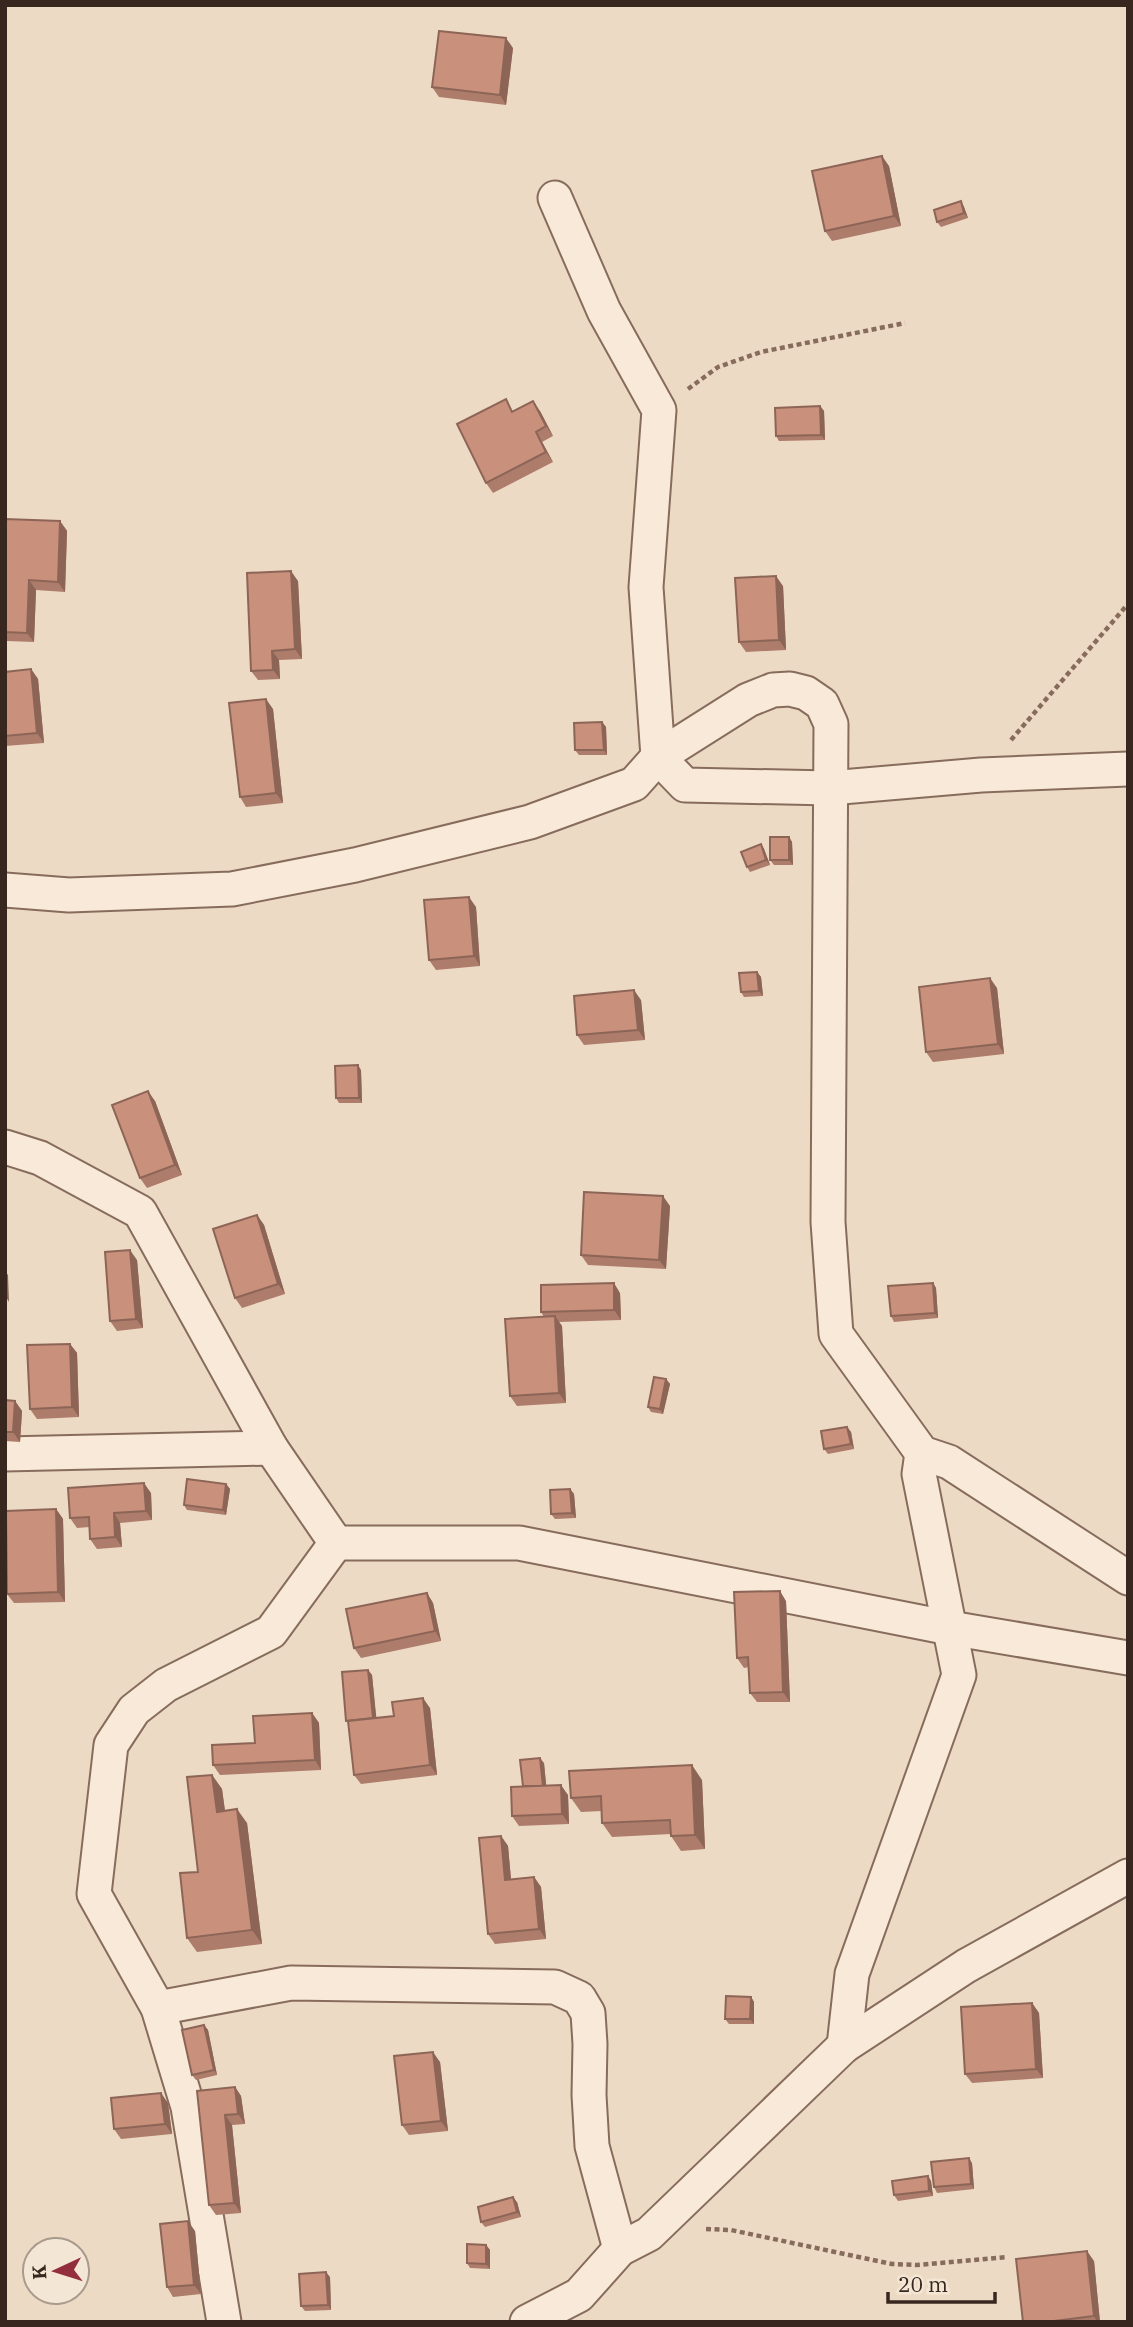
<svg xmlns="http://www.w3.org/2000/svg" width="1133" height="2327" font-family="'IBM Plex Serif',serif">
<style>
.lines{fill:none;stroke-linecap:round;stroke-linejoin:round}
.minor-casing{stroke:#876c5c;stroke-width:37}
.path{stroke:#876c5c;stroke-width:4.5;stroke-dasharray:5 3.5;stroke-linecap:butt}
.minor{stroke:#f8e9d8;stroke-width:33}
.wall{fill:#ad7c6b}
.shaded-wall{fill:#8d6557}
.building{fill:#c9907c;stroke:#8d6557;stroke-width:2}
</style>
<rect width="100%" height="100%" fill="#eddac5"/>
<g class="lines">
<defs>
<g id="minor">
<polyline points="555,198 604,311 659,410 646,587 658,757 685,785 830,788 981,775 1128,769"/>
<polyline points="5,890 69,895 232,889 355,865 530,822 634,784 658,757 748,700 773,690 790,689 806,693 822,704 831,724 828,1222 836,1334 922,1453 949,1462 1128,1578"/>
<polyline points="5,1147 40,1158 140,1212 271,1448 336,1543 271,1632 166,1685 134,1710 111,1745 94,1894 158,2008 188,2107 224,2322"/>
<polyline points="5,1454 271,1448"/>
<polyline points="336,1543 519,1543 950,1628 1128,1658"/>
<polyline points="158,2008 291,1983 555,1987 579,1998 588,2013 590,2044 589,2095 592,2146 620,2249"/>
<polyline points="844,2046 852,1974 959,1675 919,1474 922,1453"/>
<polyline points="527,2322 579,2295 620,2249 649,2234 844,2046 966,1966 1128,1876"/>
</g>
</defs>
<use href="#minor" class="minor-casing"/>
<g class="path">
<polyline points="688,389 718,367 761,352 905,323"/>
<polyline points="1011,740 1128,604"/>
<polyline points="706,2229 731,2230 892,2264 917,2265 1007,2257"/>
</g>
<use href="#minor" class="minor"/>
</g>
<g class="wall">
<polygon points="513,48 506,105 439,97 432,87"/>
<polygon points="889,166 901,226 832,241 825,231"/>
<polygon points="961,201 964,207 968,218 941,227 937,222"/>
<polygon points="820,406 824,411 825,440 779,441 776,436"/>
<polygon points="514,411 540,411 553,436 542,442 553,462 493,493 486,483"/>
<polygon points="5,519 60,521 67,531 65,592 36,590 34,642 7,641 5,640"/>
<polygon points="298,581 302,659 279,660 280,679 258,680 251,671"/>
<polygon points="783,586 786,650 746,652 739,642"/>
<polygon points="31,669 38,679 44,743 5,746 5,672"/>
<polygon points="273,709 283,803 246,807 240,797"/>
<polygon points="602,722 606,727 607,755 579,755 575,750"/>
<polygon points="789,837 792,842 793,865 774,865 770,860"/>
<polygon points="761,844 764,849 770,865 750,872 747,867"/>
<polygon points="476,907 480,966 436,970 429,960"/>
<polygon points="757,972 761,977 763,996 744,997 741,992"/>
<polygon points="997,988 1004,1054 933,1062 926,1052"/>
<polygon points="641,1000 645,1040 584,1045 577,1035"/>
<polygon points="361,1070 362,1103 339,1103 336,1098"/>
<polygon points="155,1101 182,1175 147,1188 140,1178"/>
<polygon points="670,1206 666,1269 588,1265 581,1255"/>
<polygon points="257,1215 264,1225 285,1294 242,1308 235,1298"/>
<polygon points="137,1260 143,1328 117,1331 110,1321"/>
<polygon points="933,1283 936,1288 938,1318 894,1322 891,1316"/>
<polygon points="620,1293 621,1320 559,1322 562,1326 566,1403 517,1406 510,1396 544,1317 541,1312"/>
<polygon points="70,1344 77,1353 79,1417 37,1419 30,1409"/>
<polygon points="666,1379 670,1384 663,1414 651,1412 648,1407"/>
<polygon points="5,1400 15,1401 22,1411 20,1442 5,1441"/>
<polygon points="847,1427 851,1432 854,1449 828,1454 824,1449"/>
<polygon points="226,1484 230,1489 226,1515 187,1510 184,1505"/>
<polygon points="570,1489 574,1494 576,1518 555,1519 551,1514"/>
<polygon points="151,1493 152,1520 120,1523 122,1547 97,1549 90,1539 90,1527 77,1528 70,1518"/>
<polygon points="56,1509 63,1519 65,1602 14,1603 7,1594"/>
<polygon points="427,1593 433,1603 441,1641 361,1658 354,1648"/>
<polygon points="786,1601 790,1702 757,1702 750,1693 749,1667 744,1668 737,1658"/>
<polygon points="368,1670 372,1675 376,1718 394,1716 430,1708 437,1775 361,1784 354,1775 348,1723 346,1721"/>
<polygon points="312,1713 319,1723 321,1770 220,1775 213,1765"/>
<polygon points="544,1763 546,1785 568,1795 569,1824 519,1826 512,1816 523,1786"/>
<polygon points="212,1775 222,1789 225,1811 247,1823 262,1944 197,1952 187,1938"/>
<polygon points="702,1780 705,1849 681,1851 671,1836 671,1834 612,1837 602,1823 602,1811 581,1812 571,1798"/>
<polygon points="501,1836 508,1846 511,1880 534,1877 541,1887 546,1939 495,1944 488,1934"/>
<polygon points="751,1997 754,2002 754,2024 729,2024 725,2019"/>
<polygon points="1032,2003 1039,2013 1043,2078 972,2083 965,2074"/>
<polygon points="204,2025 208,2030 217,2075 196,2080 192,2075"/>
<polygon points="440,2062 448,2131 409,2135 402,2125"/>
<polygon points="235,2087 241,2096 245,2124 232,2125 241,2213 216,2215 209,2205 197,2091"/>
<polygon points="168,2103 172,2134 121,2139 114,2129"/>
<polygon points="972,2163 974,2189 937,2193 934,2187"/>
<polygon points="928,2176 931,2181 933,2196 898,2201 894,2195"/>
<polygon points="517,2202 521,2217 485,2227 481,2222"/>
<polygon points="195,2231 201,2294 173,2297 167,2287"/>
<polygon points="486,2245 490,2250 490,2269 470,2268 467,2263"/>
<polygon points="1094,2261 1100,2322 1023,2322"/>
<polygon points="330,2277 331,2310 305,2311 301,2306"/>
</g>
<g class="shaded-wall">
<polygon points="506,38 513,48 506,105 500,95"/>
<polygon points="882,156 889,166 901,226 894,216"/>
<polygon points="961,201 964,207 968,218 964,213"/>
<polygon points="533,401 540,411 553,436 546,426"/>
<polygon points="820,406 824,411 825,440 821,435"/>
<polygon points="536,432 542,442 553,462 546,452"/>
<polygon points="60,521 67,531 65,592 58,582"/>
<polygon points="291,571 298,581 302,659 295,649"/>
<polygon points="776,576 783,586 786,650 779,640"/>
<polygon points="29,580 36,590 34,642 27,633"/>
<polygon points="272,651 279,660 280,679 273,670"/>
<polygon points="31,669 38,679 44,743 37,733"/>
<polygon points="266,699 273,709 283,803 276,793"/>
<polygon points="602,722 606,727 607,755 604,750"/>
<polygon points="789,837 792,842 793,865 789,860"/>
<polygon points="761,844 764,849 770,865 766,860"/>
<polygon points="469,897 476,907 480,966 474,956"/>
<polygon points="757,972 761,977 763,996 759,991"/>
<polygon points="990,978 997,988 1004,1054 998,1044"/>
<polygon points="634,990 641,1000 645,1040 638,1030"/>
<polygon points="358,1065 361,1070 362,1103 359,1098"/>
<polygon points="148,1091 155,1101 182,1175 175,1165"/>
<polygon points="663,1196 670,1206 666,1269 659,1260"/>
<polygon points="257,1215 264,1225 285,1294 278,1284"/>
<polygon points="130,1250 137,1260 143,1328 136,1319"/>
<polygon points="5,1271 8,1275 9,1302 6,1297"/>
<polygon points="614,1283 620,1293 621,1320 614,1310"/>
<polygon points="933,1283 936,1288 938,1318 935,1313"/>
<polygon points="555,1316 562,1326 566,1403 559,1393"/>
<polygon points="70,1344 77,1353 79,1417 72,1407"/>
<polygon points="666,1379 670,1384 663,1414 660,1409"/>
<polygon points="15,1401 22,1411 20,1442 13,1432"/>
<polygon points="847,1427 851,1432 854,1449 851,1444"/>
<polygon points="144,1483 151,1493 152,1520 146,1511"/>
<polygon points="226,1484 230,1489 226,1515 223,1510"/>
<polygon points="570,1489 574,1494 576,1518 572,1513"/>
<polygon points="56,1509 63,1519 65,1602 58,1592"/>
<polygon points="114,1513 120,1523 122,1547 115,1537"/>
<polygon points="780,1591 786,1601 790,1702 783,1692"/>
<polygon points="427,1593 433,1603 441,1641 435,1631"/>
<polygon points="368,1670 372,1675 377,1724 373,1719"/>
<polygon points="423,1698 430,1708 437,1775 430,1765"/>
<polygon points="312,1713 319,1723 321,1770 315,1760"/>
<polygon points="540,1758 544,1763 547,1793 544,1788"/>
<polygon points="692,1765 702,1780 705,1849 695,1835"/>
<polygon points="212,1775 222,1789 227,1826 217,1812"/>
<polygon points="561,1785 568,1795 569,1824 562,1814"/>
<polygon points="237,1809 247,1823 262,1944 252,1930"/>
<polygon points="501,1836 508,1846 512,1890 505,1880"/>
<polygon points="534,1877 541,1887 546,1939 539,1929"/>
<polygon points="751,1997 754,2002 754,2024 750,2019"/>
<polygon points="1032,2003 1039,2013 1043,2078 1036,2069"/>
<polygon points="204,2025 208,2030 217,2075 214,2070"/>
<polygon points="433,2052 440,2062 448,2131 441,2121"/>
<polygon points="235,2087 241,2096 245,2124 238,2114"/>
<polygon points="161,2093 168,2103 172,2134 165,2124"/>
<polygon points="225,2115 232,2125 241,2213 234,2203"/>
<polygon points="969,2158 972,2163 974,2189 971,2184"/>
<polygon points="928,2176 931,2181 933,2196 929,2191"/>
<polygon points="513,2197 517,2202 521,2217 517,2212"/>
<polygon points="188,2221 195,2231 201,2294 194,2285"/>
<polygon points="486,2245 490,2250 490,2269 486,2264"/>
<polygon points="1087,2251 1094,2261 1100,2322 1097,2322 1094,2316"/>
<polygon points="326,2272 330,2277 331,2310 328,2305"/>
</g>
<g class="building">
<polygon points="439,31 506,38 500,95 432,87"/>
<polygon points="882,156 894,216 825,231 812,171"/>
<polygon points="961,201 964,213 937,222 934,210"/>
<polygon points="506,399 512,412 533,401 546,426 536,432 546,452 486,483 457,424"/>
<polygon points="820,406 821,435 776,436 775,408"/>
<polygon points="5,519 60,521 58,582 29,580 27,633 5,632"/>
<polygon points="291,571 295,649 272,651 273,670 251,671 247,573"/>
<polygon points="776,576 779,640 739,642 735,578"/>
<polygon points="31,669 37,733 5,736 5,672"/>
<polygon points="266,699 276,793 240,797 229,703"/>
<polygon points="602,722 604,750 575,750 574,723"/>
<rect x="770" y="837" width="19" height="23"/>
<polygon points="761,844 766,860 747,867 741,852"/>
<polygon points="469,897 474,956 429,960 424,900"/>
<polygon points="757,972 759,991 741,992 739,973"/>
<polygon points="990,978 998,1044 926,1052 919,987"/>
<polygon points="634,990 638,1030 577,1035 574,996"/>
<polygon points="358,1065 359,1098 336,1098 335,1066"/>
<polygon points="148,1091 175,1165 140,1178 112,1105"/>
<polygon points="584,1192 663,1196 659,1260 581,1255"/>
<polygon points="257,1215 278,1284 235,1298 213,1229"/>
<polygon points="130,1250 136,1319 110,1321 105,1252"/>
<polygon points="614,1283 614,1310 541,1312 541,1285"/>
<polygon points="933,1283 935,1313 891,1316 888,1286"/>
<polygon points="555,1316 559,1393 510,1396 505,1319"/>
<polygon points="70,1344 72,1407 30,1409 27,1345"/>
<polygon points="654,1377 666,1379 660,1409 648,1407"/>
<polygon points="5,1400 15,1401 13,1432 5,1432"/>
<polygon points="847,1427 851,1444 824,1449 821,1431"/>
<polygon points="187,1479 226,1484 223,1510 184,1505"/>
<polygon points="144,1483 146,1511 114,1513 115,1537 90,1539 89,1517 70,1518 68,1488"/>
<polygon points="570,1489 572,1513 551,1514 550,1490"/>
<polygon points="56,1509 58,1592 7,1594 6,1511"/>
<polygon points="780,1591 783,1692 750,1693 748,1657 737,1658 734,1592"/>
<polygon points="427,1593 435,1631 354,1648 346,1609"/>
<polygon points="368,1670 373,1718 346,1721 342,1672"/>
<polygon points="423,1698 430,1765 354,1775 348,1721 394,1716 392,1702"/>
<polygon points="312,1713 315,1760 213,1765 212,1745 255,1743 253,1716"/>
<polygon points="540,1758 543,1786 523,1786 520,1760"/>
<polygon points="692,1765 695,1835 671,1836 670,1820 602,1823 601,1796 571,1798 569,1771"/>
<polygon points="212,1775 217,1812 237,1809 252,1930 187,1938 180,1873 198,1872 187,1777"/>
<polygon points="561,1785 562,1814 512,1816 511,1787"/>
<polygon points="501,1836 505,1880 534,1877 539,1929 488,1934 479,1838"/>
<polygon points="726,1996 751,1997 750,2019 725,2019"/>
<polygon points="1032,2003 1036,2069 965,2074 961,2007"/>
<polygon points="204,2025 214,2070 192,2075 182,2030"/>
<polygon points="433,2052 441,2121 402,2125 394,2056"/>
<polygon points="235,2087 238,2114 225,2115 234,2203 209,2205 197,2091"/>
<polygon points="161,2093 165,2124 114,2129 111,2098"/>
<polygon points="969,2158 971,2184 934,2187 931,2162"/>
<polygon points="928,2176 929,2191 894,2195 892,2181"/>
<polygon points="513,2197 517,2212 481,2222 478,2207"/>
<polygon points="188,2221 194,2285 167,2287 160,2224"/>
<polygon points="467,2244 486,2245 486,2264 467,2263"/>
<polygon points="1087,2251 1094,2316 1046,2322 1023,2322 1016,2259"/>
<polygon points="326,2272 328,2305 301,2306 299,2274"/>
</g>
<rect width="1133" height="2327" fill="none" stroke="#37271f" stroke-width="14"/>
<g transform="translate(56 2271) rotate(266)"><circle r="33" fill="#f4e6d4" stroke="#a89a8c" stroke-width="2"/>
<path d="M0-5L12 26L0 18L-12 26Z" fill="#932e3f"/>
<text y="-10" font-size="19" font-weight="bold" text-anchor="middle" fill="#37271f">K</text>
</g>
<path d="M888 2292v10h107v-10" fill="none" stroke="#37271f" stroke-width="3.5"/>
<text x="898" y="2292" font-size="21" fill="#37271f" stroke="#f4e6d4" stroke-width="5" paint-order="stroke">20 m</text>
</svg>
